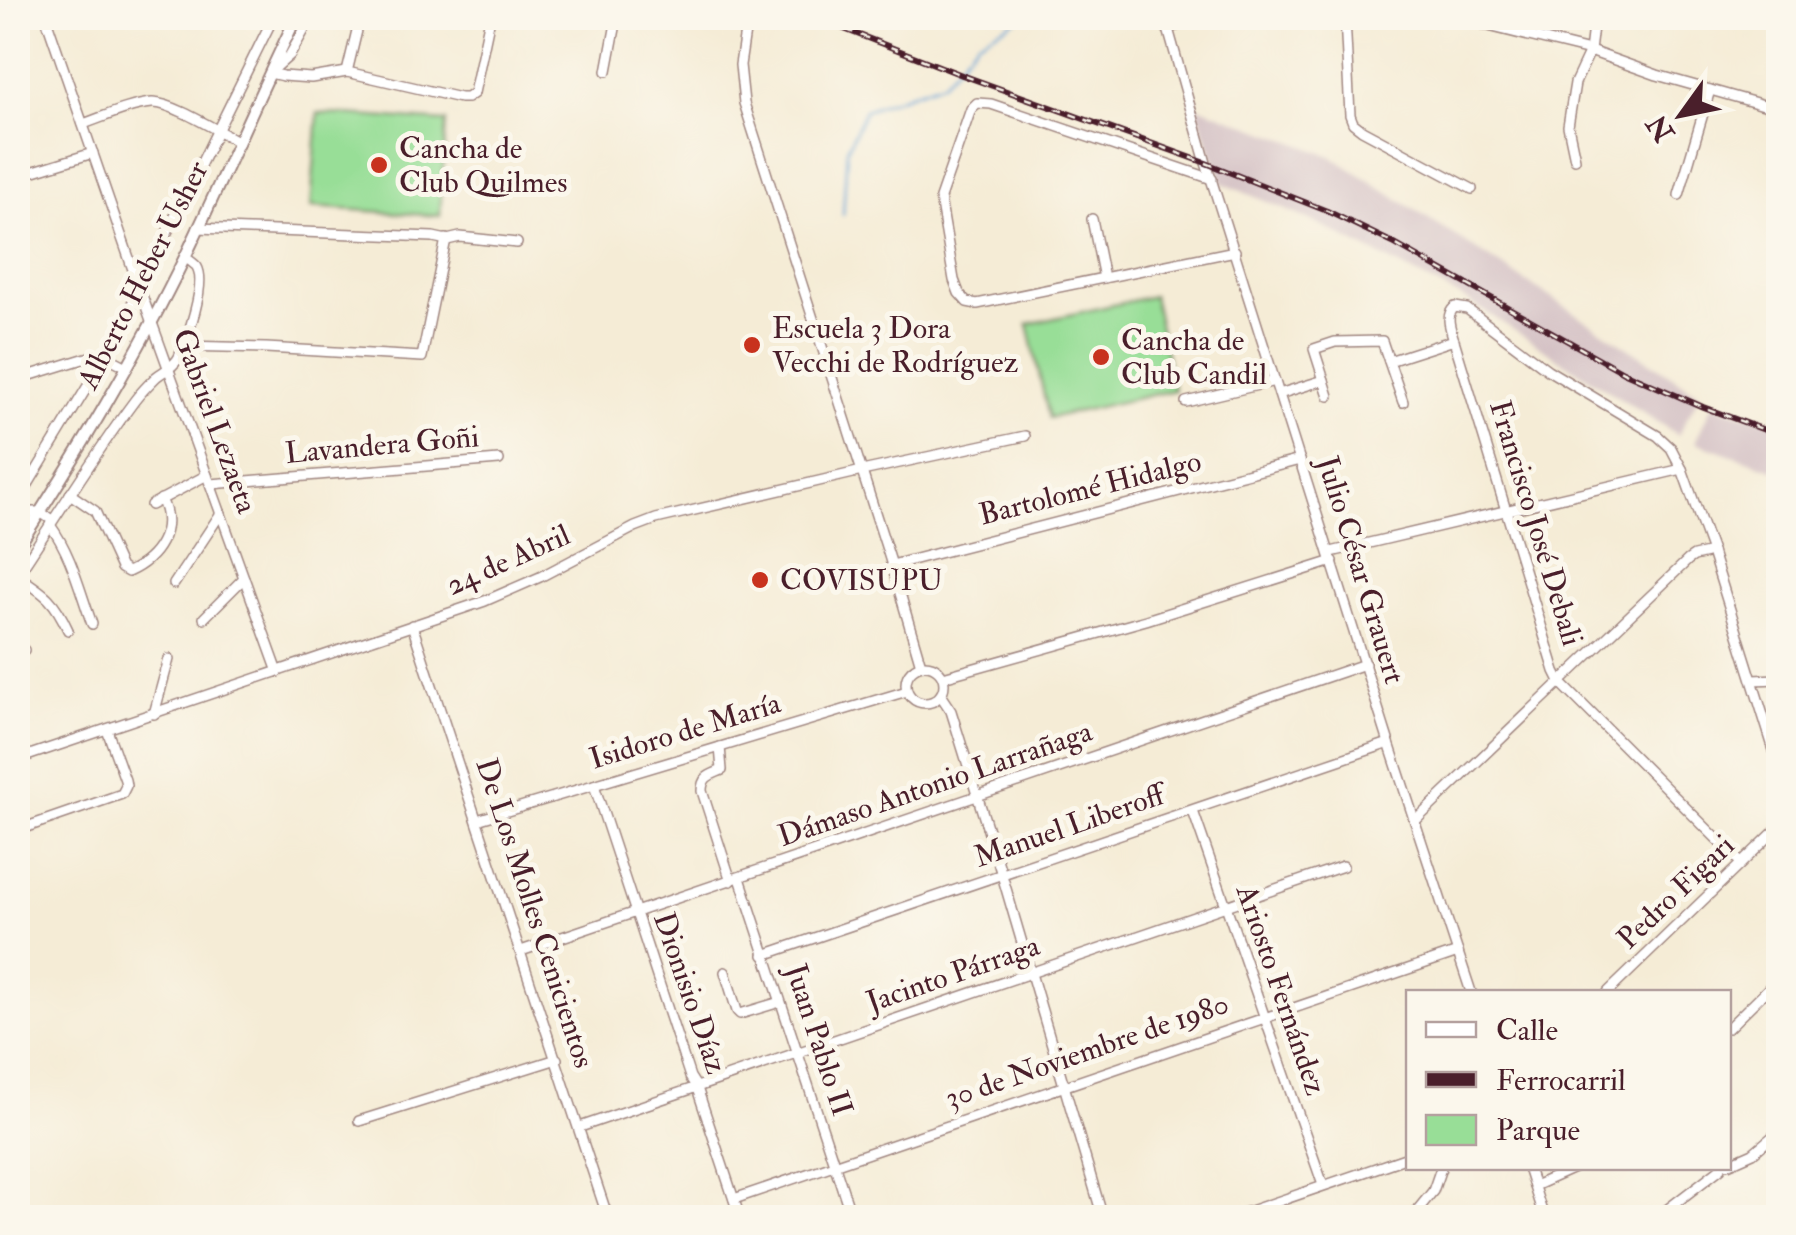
<svg xmlns="http://www.w3.org/2000/svg" width="1796" height="1235" font-family="'IM FELL Double Pica',serif">
<style>
.industrial{fill:#d2bec2}
.green{fill:#98de97;stroke:#717e61;stroke-width:2.5}
.lines{fill:none;stroke-linecap:round;stroke-linejoin:round}
.stream{stroke:#64a1d5;stroke-width:2.5}
.minor-casing{stroke:#a08680;stroke-width:12}
.tertiary-casing{stroke:#a08680;stroke-width:14}
.minor{stroke:#fff;stroke-width:9}
.tertiary{stroke:#fff;stroke-width:10}
.rail-casing{stroke:#4a1f2b;stroke-width:6}
.rail{stroke:#fbf7ec;stroke-width:2.5;stroke-dasharray:8;stroke-linecap:butt}
.poi-dot{fill:#c8321e;stroke:#fbf7ec;stroke-width:4}
.labels{text-anchor:middle;dominant-baseline:central;stroke-width:10;stroke-linejoin:round;paint-order:stroke}
.poi-label{font-size:30px;fill:#4a1f2b;stroke:#fbf7ec;text-anchor:start}
.street-label{font-size:30px;fill:#4a1f2b;stroke:#fbf7ec}
</style>
<rect width="100%" height="100%" fill="#fbf7ec"/>
<filter id="ink" filterUnits="userSpaceOnUse"><feTurbulence type="fractalNoise" baseFrequency=".01" numOctaves="2"/><feDisplacementMap in="SourceGraphic" scale="20" xChannelSelector="R" yChannelSelector="G"/><feConvolveMatrix kernelMatrix="1 2 1 2 8 2 1 2 1" color-interpolation-filters="sRGB"/></filter>
<filter id="wash" filterUnits="userSpaceOnUse"><feTurbulence type="fractalNoise" baseFrequency=".0048" numOctaves="4" result="noise"/><feDisplacementMap in="SourceGraphic" scale="40" xChannelSelector="R" yChannelSelector="G"/><feGaussianBlur stdDeviation="2.25" result="paint"/><feColorMatrix in="noise" values="0 0 0 0 0 0 0 0 0 0 0 0 0 0 0 0 0 1.4 0 .05"/><feComposite in="paint" operator="in"/></filter>
<g filter="url(#wash)">
<rect width="100%" height="100%" fill="#f5ecd6"/>
<g class="industrial">
<polygon points="1195,105 1331,156 1700,394 1678,435 1470,302 1312,221 1222,183"/>
<polygon points="1712,405 1778,424 1778,471 1695,442"/>
</g>
<g class="green">
<polygon points="318,113 446,122 440,216 311,207"/>
<polygon points="1153,296 1174,390 1049,418 1028,324"/>
</g>
<g class="lines">
<polyline class="stream" points="843,215 847,149 865,110 943,82 978,41 1020,18"/>
</g>
</g>
<g filter="url(#ink)">
<g class="lines">
<defs>
<g id="minor">
<polyline points="46,18 139,287 278,672"/>
<polyline points="747,18 740,65 744,103 890,559 921,665"/>
<polyline points="1165,18 1206,163 1389,743 1471,992"/>
<polyline points="1345,18 1350,115 1353,123 1362,130 1472,189"/>
<polyline points="1456,18 1590,51 1657,75 1778,109"/>
<path d="M 1167,29 C 1198,17 1232,19 1265,18"/>
<polyline points="272,71 290,55 311,18"/>
<polyline points="607,71 617,18"/>
<polyline points="347,72 360,18"/>
<polyline points="270,73 283,76 311,78 347,72 460,98 467,98 474,93 490,18"/>
<path d="M 83,124 C 104,117 129,105 152,103 C 172,102 219,132 239,142"/>
<polyline points="1575,159 1568,126 1575,83 1590,51 1594,18"/>
<polyline points="18,176 93,153"/>
<polyline points="1212,179 991,104 977,103 971,109 940,198 954,280 959,293 967,302 977,304 1235,251"/>
<polyline points="1679,195 1710,90"/>
<polyline points="1092,219 1104,278"/>
<polyline points="198,228 433,237 447,240 460,237 517,243"/>
<polyline points="182,346 266,348 422,357 446,239"/>
<polyline points="1389,361 1454,340"/>
<polyline points="18,379 96,355 106,356 127,367"/>
<polyline points="1279,394 1324,380"/>
<polyline points="1329,396 1314,349 1335,342 1382,341 1403,402"/>
<polyline points="1186,402 1275,381"/>
<polyline points="211,484 499,460"/>
<path d="M 70,494 L 95,511 L 121,568 L 128,572 C 157,559 177,530 161,499"/>
<polyline points="18,501 106,356 273,18"/>
<polyline points="151,505 207,475"/>
<polyline points="18,512 40,512 52,520"/>
<path d="M 50,525 C 71,553 80,591 92,624"/>
<polyline points="1331,552 1682,469"/>
<polyline points="892,565 1300,460"/>
<path d="M 18,574 C 57,516 93,456 135,400 C 141,392 149,384 156,377 C 165,370 174,367 179,357 C 187,339 207,284 197,267 C 195,264 187,259 185,257"/>
<path d="M 18,576 C 45,594 54,599 68,630"/>
<polyline points="174,584 221,513"/>
<polyline points="204,618 244,578"/>
<polyline points="412,625 608,1218"/>
<polyline points="18,645 24,650"/>
<circle cx="925" cy="684" r="19"/>
<polyline points="943,677 1146,620 1333,561"/>
<polyline points="1753,680 1778,679"/>
<polyline points="941,696 951,711 1002,875 1103,1218"/>
<polyline points="154,714 169,659"/>
<path d="M 720,747 L 722,770 C 711,775 702,776 702,791 L 731,881"/>
<polyline points="18,759 485,601 540,577 635,527 656,519 862,471 1025,436"/>
<polyline points="594,785 690,1077 697,1088 740,1218"/>
<polyline points="1193,811 1323,1185"/>
<polyline points="477,820 907,691"/>
<polyline points="1415,821 1688,560 1694,556 1712,552"/>
<polyline points="18,830 122,794 126,786 125,780 107,730"/>
<path d="M 1741,863 L 1561,683 L 1555,671 L 1453,337 C 1450,327 1445,315 1455,307 L 1467,309 L 1548,370 L 1658,436 L 1671,448 L 1682,469 L 1712,552 L 1778,763"/>
<polyline points="740,878 852,1218"/>
<polyline points="521,951 1365,664"/>
<polyline points="764,955 1389,743"/>
<polyline points="725,972 737,1011 740,1014 780,1002"/>
<polyline points="1608,992 1778,828"/>
<polyline points="1728,1028 1778,979"/>
<polyline points="359,1121 557,1059"/>
<polyline points="580,1127 1343,866"/>
<polyline points="1728,1164 1753,1153 1778,1132"/>
<polyline points="1528,1168 1544,1218"/>
<polyline points="1534,1186 1574,1168"/>
<polyline points="734,1199 1458,952"/>
<polyline points="1230,1218 1408,1157"/>
<polyline points="1411,1218 1433,1191 1441,1168"/>
<polyline points="1656,1218 1721,1168"/>
</g>
<path id="tertiary" d="M 18,547 C 78,453 137,356 186,255 C 224,176 258,96 296,18"/>
</defs>
<use href="#minor" class="minor-casing"/>
<use href="#tertiary" class="tertiary-casing"/>
<use href="#minor" class="minor"/>
<use href="#tertiary" class="tertiary"/>
<defs>
<polyline id="rail" points="816,18 962,75 1206,163 1327,211 1393,243 1623,372 1703,407 1778,435"/>
</defs>
<use href="#rail" class="rail-casing"/>
<use href="#rail" class="rail"/>
</g>
</g>
<g class="poi-dot">
<circle cx="379" cy="165" r="10"/>
<circle cx="752" cy="345" r="10"/>
<circle cx="1101" cy="357" r="10"/>
<circle cx="760" cy="580" r="10"/>
</g>
<g class="labels">
<g class="poi-label">
<text x="399" y="148">Cancha de<tspan x="399" dy="34">Club Quilmes</tspan></text>
<text x="772" y="328">Escuela 3 Dora<tspan x="772" dy="34">Vecchi de Rodríguez</tspan></text>
<text x="1121" y="340">Cancha de<tspan x="1121" dy="34">Club Candil</tspan></text>
<text x="780" y="580">COVISUPU</text>
</g>
<g class="street-label">
<text transform="translate(143 275) rotate(-63)">Alberto Heber Usher</text>
<text transform="translate(215 421) rotate(70)">Gabriel Lezaeta</text>
<text transform="translate(382 445) rotate(-5)">Lavandera Goñi</text>
<text transform="translate(1090 488) rotate(-14)">Bartolomé Hidalgo</text>
<text transform="translate(1536 523) rotate(73)">Francisco José Debali</text>
<text transform="translate(508 560) rotate(-24)">24 de Abril</text>
<text transform="translate(1361 570) rotate(73)">Julio César Grauert</text>
<text transform="translate(685 731) rotate(-17)">Isidoro de María</text>
<text transform="translate(935 784) rotate(-19)">Dámaso Antonio Larrañaga</text>
<text transform="translate(1069 826) rotate(-19)">Manuel Liberoff</text>
<text transform="translate(1676 892) rotate(-44)">Pedro Figari</text>
<text transform="translate(535 913) rotate(72)">De Los Molles Cenicientos</text>
<text transform="translate(953 974) rotate(-19)">Jacinto Párraga</text>
<text transform="translate(1281 990) rotate(71)">Ariosto Fernández</text>
<text transform="translate(690 993) rotate(71)">Dionisio Díaz</text>
<text transform="translate(819 1040) rotate(72)">Juan Pablo II</text>
<text transform="translate(1087 1051) rotate(-19)">30 de Noviembre de 1980</text>
</g>
</g>
<rect width="1796" height="1235" fill="none" stroke="#fbf7ec" stroke-width="60"/>
<rect x="1406" y="990" width="325" height="180" fill="#fbf7ec" stroke="#b4a19f" stroke-width="2.5"/>
<rect x="1426" y="1022" width="50" height="15" fill="#ffffff" stroke="#b4a19f" stroke-width="2.5"/>
<text x="1496" y="1040" font-size="30" fill="#4a1f2b">Calle</text>
<rect x="1426" y="1072" width="50" height="15" fill="#4a1f2b" stroke="#b4a19f" stroke-width="2.5"/>
<text x="1496" y="1090" font-size="30" fill="#4a1f2b">Ferrocarril</text>
<rect x="1426" y="1115" width="50" height="30" fill="#98de97" stroke="#b4a19f" stroke-width="2.5"/>
<text x="1496" y="1140" font-size="30" fill="#4a1f2b">Parque</text>
<g transform="translate(1681 115) rotate(237)" stroke="#fbf7ec" stroke-width="8" paint-order="stroke">
<path d="M0-8L18 38L0 25L-18 38Z" fill="#4a1f2b"/>
<text y="-15" font-size="28" font-weight="bold" text-anchor="middle" fill="#4a1f2b">N</text>
</g>
</svg>
